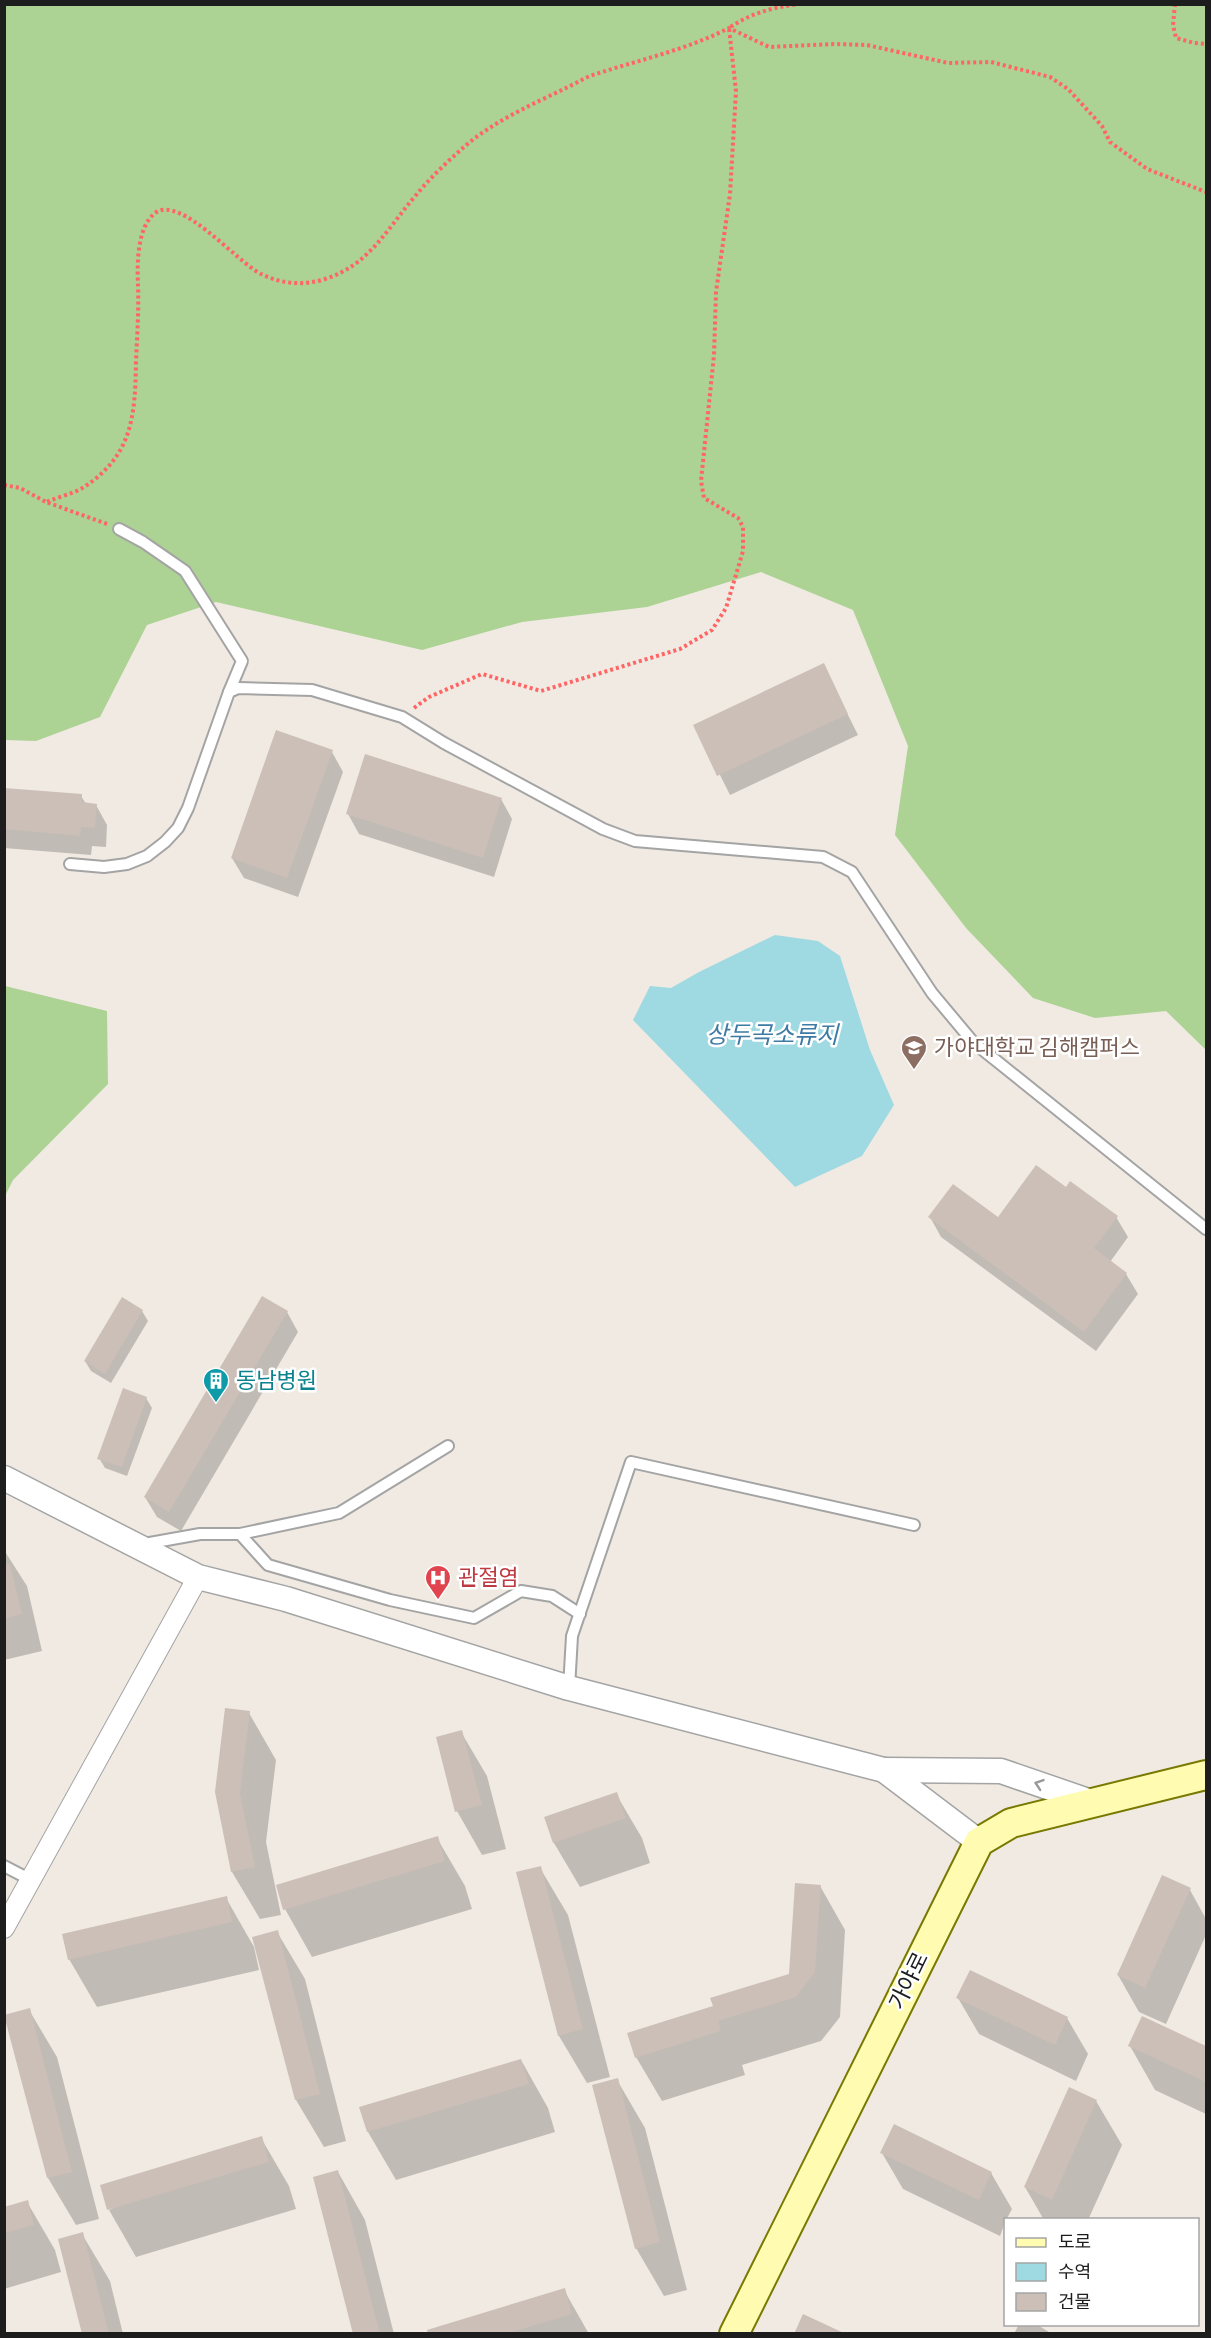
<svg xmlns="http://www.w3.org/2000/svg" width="1211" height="2338" font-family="'Alegreya Sans','Noto Sans KR',sans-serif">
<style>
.forest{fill:#acd294}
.water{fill:#9fd9e1}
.shadow{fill:#0003}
.building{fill:#ccbfb8}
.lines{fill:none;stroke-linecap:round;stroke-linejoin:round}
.service-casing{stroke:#a4a4a4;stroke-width:14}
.minor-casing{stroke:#a4a4a4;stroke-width:22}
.tertiary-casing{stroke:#a4a4a4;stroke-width:27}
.secondary-casing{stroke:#787900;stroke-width:32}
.path{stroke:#ff6564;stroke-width:4;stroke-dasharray:3 3;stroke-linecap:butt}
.service{stroke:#fff;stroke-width:10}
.minor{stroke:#fff;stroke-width:20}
.tertiary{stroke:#fff;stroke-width:24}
.secondary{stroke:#fffbb1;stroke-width:28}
.oneway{stroke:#999}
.labels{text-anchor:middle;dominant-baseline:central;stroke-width:5;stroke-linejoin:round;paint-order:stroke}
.education-label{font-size:22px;fill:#785e54;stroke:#fff;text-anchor:start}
.culture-label{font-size:22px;fill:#0d838f;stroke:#fff;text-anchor:start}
.health-label{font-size:22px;fill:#be3a42;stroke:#fff;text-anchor:start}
.street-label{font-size:22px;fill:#1d1d1d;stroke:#fff}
.water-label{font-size:24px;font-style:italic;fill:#3d7ba5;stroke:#fff}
</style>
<rect width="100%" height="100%" fill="#f0eae2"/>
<g class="forest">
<polygon points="5,5 1206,5 1206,1050 1166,1011 1095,1018 1033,998 966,928 895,835 908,746 853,610 761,572 647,607 522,622 422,650 216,602 147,625 100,717 36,741 5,740"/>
<polygon points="5,986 107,1011 108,1084 13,1180 5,1196"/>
</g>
<polygon class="water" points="775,935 818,941 840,956 870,1050 894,1105 862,1156 795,1187 633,1020 650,986 671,988 699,972"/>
<g class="shadow">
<polygon points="823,665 858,735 730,795 695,725"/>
<polygon points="332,752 343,772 298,897 244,878 232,858"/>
<polygon points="4,789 81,796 86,804 96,805 107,825 106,847 92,846 91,855 4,848"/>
<polygon points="501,799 512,819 494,877 359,834 348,814"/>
<polygon points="930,1217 1116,1217 1128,1237 1110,1262 1126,1274 1138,1294 1096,1351 941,1237"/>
<polygon points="142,1311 148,1321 111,1383 91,1371 85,1361"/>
<polygon points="287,1312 298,1332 181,1531 157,1517 145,1497"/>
<polygon points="146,1398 152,1408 127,1476 105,1468 99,1458"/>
<polygon points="4,1550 27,1586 42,1651 4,1660"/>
<polygon points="249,1713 276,1760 266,1842 281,1915 260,1919 232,1872 216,1792"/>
<polygon points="461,1732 487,1776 506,1849 482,1855 457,1811"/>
<polygon points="616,1794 642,1838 650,1863 580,1887 554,1843 546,1818"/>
<polygon points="437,1838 465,1886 472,1909 312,1957 285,1909"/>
<polygon points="540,1868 568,1915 610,2077 587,2083 559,2036 517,1873"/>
<polygon points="820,1886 845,1930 840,2017 821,2041 742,2065 745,2075 662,2101 636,2057 715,2007 790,1975"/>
<polygon points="1190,1890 1206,1919 1206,1935 1166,2024 1139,2012 1118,1975"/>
<polygon points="226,1898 254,1947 259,1970 97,2007 69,1959"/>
<polygon points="277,1932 305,1979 346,2141 324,2147 296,2100 254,1938"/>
<polygon points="958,1998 1067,2018 1088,2054 1076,2081 979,2034"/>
<polygon points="29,2010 57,2057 99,2219 76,2225 48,2178"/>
<polygon points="1143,2018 1206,2048 1206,2114 1155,2090 1130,2046"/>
<polygon points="521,2060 548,2108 555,2132 396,2180 368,2132 361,2108"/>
<polygon points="617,2080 645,2128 687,2290 664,2296 636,2248"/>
<polygon points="1096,2101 1122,2145 1088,2220 1044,2220 1025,2187"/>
<polygon points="261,2138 289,2186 296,2209 136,2257 109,2210"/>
<polygon points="882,2153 991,2173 1012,2209 1006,2220 1000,2236 903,2189"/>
<polygon points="338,2172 365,2220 394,2334 355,2334"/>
<polygon points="27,2202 55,2250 61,2272 4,2289 4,2209"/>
<polygon points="82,2234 110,2281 123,2334 84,2334"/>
<polygon points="564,2290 589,2334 420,2334"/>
<polygon points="1019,2324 1036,2324 1052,2334 1014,2334"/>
</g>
<g class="building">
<polygon points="824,663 848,714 717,776 693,725"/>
<polygon points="276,730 333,750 287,878 231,858"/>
<polygon points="365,754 502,798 483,858 346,814"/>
<polygon points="4,788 82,794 82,802 97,804 95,828 81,827 80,836 4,829"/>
<polygon points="1036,1165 1066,1187 1070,1181 1118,1216 1094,1248 1127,1273 1084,1332 928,1217 953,1184 998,1217"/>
<polygon points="262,1296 288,1311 169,1512 144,1497"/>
<polygon points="122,1297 143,1310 105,1374 84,1361"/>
<polygon points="123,1388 147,1397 122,1467 97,1459"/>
<polygon points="10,1564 22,1614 4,1619 4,1565"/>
<polygon points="225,1708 250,1711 240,1793 255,1867 231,1872 215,1792"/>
<polygon points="462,1730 482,1805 455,1812 436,1737"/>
<polygon points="617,1792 626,1818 553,1843 544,1817"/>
<polygon points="438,1836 445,1861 283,1910 276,1885"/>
<polygon points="541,1866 583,2029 558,2036 516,1872"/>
<polygon points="1162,1875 1191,1888 1145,1988 1117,1975"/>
<polygon points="795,1883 821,1885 815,1972 796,1997 718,2021 721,2031 635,2058 627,2033 713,2006 710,1998 789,1974"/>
<polygon points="227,1896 232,1922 68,1960 62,1934"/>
<polygon points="278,1930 320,2094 295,2100 252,1937"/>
<polygon points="970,1970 1068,2017 1055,2045 956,1998"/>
<polygon points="30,2008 72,2172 47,2178 4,2015"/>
<polygon points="1142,2016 1206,2046 1206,2082 1128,2046"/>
<polygon points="521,2059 529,2084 367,2132 359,2107"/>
<polygon points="618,2078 660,2242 635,2249 592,2085"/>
<polygon points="1069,2087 1097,2100 1052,2200 1024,2187"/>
<polygon points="894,2124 992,2172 979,2200 880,2153"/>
<polygon points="262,2136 269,2162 107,2210 100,2185"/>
<polygon points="338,2170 380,2334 353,2334 313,2177"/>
<polygon points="28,2200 34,2225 4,2233 4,2207"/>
<polygon points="83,2232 109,2334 82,2334 58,2239"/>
<polygon points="565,2288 572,2314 506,2334 428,2334 427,2330"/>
<polygon points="803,2314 846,2334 794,2334"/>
</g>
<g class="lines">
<defs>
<g id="service">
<polyline points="119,529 143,542 185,571 242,661 229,692"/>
<polyline points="70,864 104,867 127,864 147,856 165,842 178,828 188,808 229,692 238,688 312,690 402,717 444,743 603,829 635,841 823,857 852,872 932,993 973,1042 1206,1229"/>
<polyline points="240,1534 339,1513 448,1446"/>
<polyline points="144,1544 200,1534 240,1534 268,1565 390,1600 474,1618 521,1591 552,1596 580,1614"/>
<polyline points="569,1688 572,1636 631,1462 914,1525"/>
<polyline points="4,1866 31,1880"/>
</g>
<polyline id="minor" points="4,1928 198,1577"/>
<g id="tertiary">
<polyline points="4,1478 198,1577 286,1599 569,1688 884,1770 979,1842"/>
<polyline points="884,1770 1001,1771 1094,1803"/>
</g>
<polyline id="secondary" points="734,2334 979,1842 1011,1823 1206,1775"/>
</defs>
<use href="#service" class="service-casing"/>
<use href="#minor" class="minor-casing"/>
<use href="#tertiary" class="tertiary-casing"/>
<use href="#secondary" class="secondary-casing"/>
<g class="path">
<polyline points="1175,4 1173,25 1176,38 1194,43 1206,44"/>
<polyline points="4,485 20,488 46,502"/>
<path d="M 107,524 L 46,502 C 58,497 73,494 84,487 C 133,455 135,415 136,362 C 137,336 139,310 138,285 C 137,264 137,227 155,213 C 180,194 238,263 261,274 C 282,284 303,286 325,279 C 370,265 388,227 417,194 C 431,177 448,161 464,147 C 492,122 533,104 566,88 C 577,83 587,76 599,73 C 643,59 688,49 729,28 L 769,47 L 834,44 L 867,45 L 948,63 L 991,62 L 1050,77 L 1068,89 L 1102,126 L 1110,142 L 1147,169 L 1206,192"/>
<path d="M 414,708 L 429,697 L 482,674 L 541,691 L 680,649 L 712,630 L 726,608 L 743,551 L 743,527 L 738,518 L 704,498 L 701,481 L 714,355 L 716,292 L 730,194 L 736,91 L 729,28 C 751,13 771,8 798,4"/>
</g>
<use href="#service" class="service"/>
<use href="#minor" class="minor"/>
<use href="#tertiary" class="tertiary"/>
<use href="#secondary" class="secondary"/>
</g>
<defs><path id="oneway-chevron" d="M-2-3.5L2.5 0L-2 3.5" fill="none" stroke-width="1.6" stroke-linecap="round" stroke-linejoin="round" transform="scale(1.5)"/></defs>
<use class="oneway" href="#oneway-chevron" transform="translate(1039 1784) rotate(-161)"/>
<defs>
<symbol id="university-pin" viewBox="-11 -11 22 30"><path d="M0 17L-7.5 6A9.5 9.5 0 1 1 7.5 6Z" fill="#8d6e63" stroke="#fff"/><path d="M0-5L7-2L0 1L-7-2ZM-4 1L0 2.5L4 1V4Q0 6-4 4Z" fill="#fff"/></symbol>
<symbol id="building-pin" viewBox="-11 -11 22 30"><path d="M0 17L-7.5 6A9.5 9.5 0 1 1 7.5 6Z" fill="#0f9aa8" stroke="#fff"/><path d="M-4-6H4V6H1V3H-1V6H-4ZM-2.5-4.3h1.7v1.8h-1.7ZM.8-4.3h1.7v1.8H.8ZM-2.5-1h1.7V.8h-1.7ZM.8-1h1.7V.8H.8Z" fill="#fff"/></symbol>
<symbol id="hospital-pin" viewBox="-11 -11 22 30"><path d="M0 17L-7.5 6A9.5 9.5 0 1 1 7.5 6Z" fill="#e0444e" stroke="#fff"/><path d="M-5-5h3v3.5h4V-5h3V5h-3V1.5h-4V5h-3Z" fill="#fff"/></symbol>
</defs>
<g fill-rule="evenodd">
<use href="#university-pin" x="899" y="1033" width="30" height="40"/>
<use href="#building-pin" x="201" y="1366" width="30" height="40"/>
<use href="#hospital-pin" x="423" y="1563" width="30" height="40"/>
</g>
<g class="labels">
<g class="education-label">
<text x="934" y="1048">가야대학교 김해캠퍼스</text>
</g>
<g class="culture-label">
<text x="236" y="1381">동남병원</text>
</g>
<g class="health-label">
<text x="458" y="1578">관절염</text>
</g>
<g class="street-label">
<text transform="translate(909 1981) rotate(-64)">가야로</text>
</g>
<g class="water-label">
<text x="772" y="1036">상두곡소류지</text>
</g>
</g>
<rect width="1211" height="2338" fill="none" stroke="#1d1d1d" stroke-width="12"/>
<rect x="1004" y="2218" width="195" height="108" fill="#ffffff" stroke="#a5a5a5" stroke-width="1.5"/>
<rect x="1016" y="2238" width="30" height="9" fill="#fffbb1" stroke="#a5a5a5" stroke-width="1.5"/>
<text x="1058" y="2248" font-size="18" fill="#1d1d1d">도로</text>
<rect x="1016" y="2263" width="30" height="18" fill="#9fd9e1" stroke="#a5a5a5" stroke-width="1.5"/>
<text x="1058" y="2278" font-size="18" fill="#1d1d1d">수역</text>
<rect x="1016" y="2293" width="30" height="18" fill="#ccbfb8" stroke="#a5a5a5" stroke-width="1.5"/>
<text x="1058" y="2308" font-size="18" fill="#1d1d1d">건물</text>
</svg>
